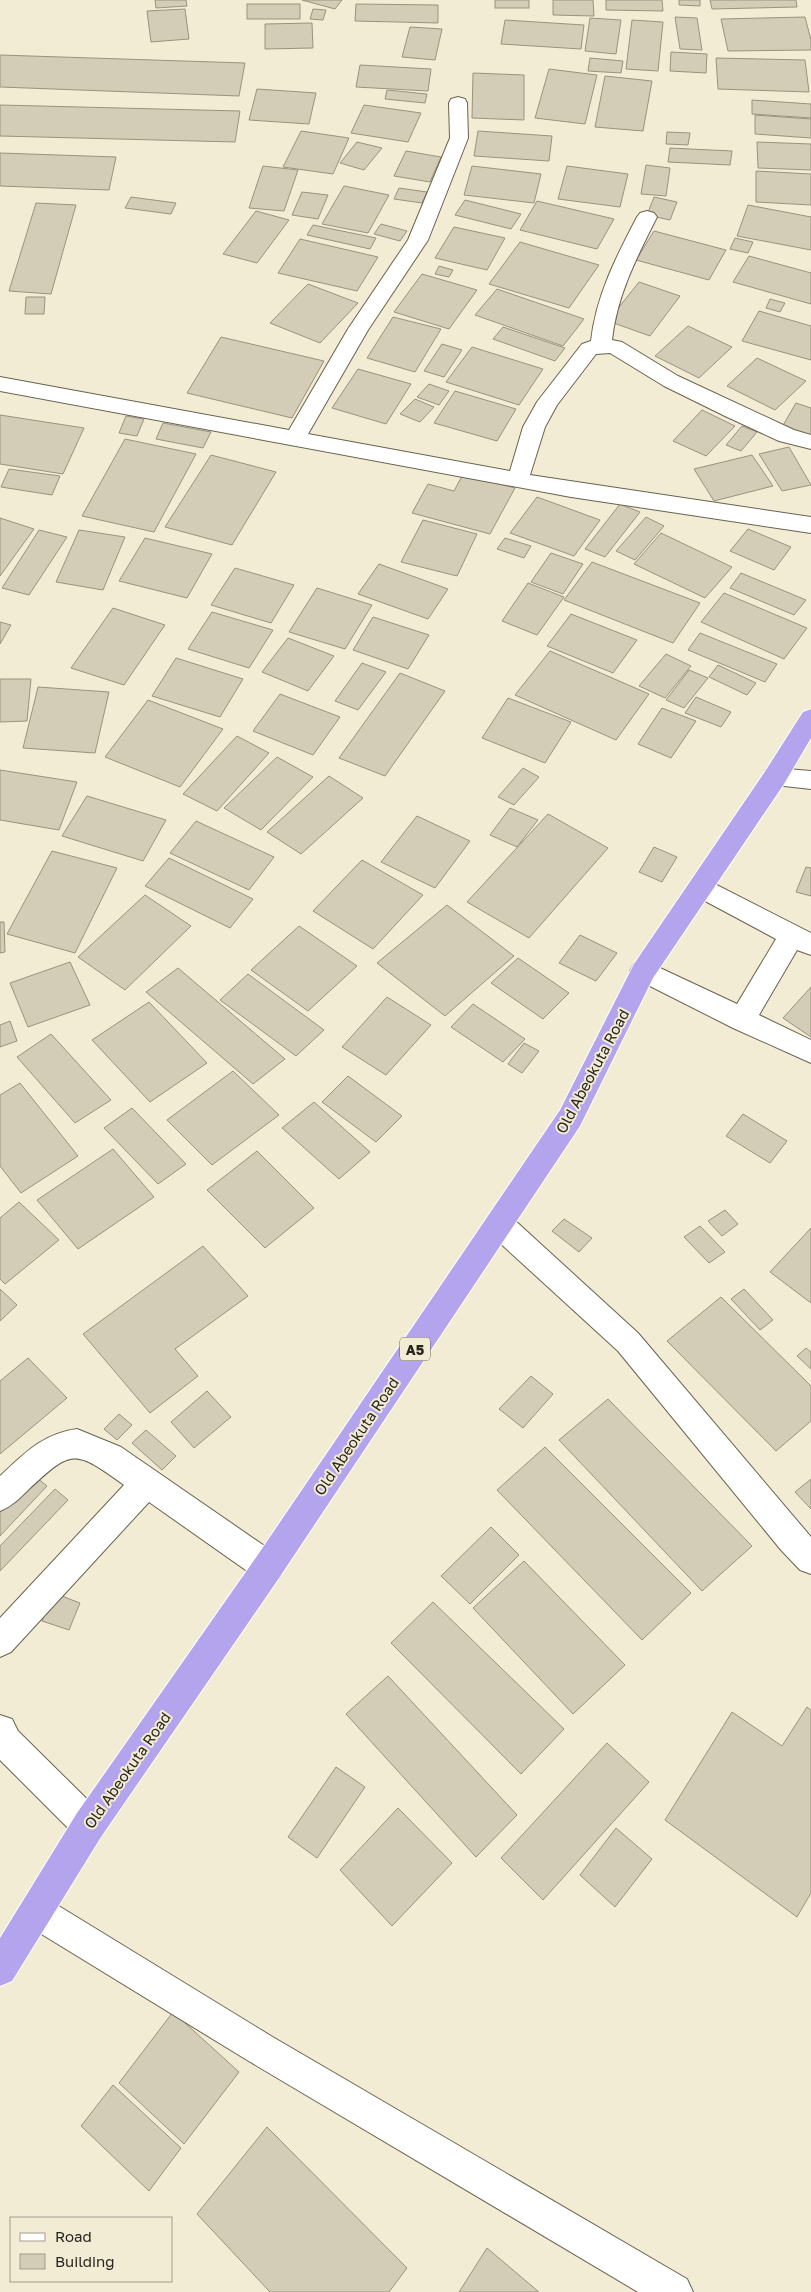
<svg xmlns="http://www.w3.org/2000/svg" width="811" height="2292" font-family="'Golos Text',sans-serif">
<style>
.building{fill:#d3ccb6;stroke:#99937e}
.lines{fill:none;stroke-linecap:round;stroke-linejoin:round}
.minor-casing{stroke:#68624e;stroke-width:2}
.highway-casing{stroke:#fff;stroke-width:2}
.minor{fill:#fff;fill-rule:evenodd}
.highway{fill:#b4a4ee;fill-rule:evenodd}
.labels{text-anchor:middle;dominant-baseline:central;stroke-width:4;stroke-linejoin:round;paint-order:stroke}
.shield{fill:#f3ecd5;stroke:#646154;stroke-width:1}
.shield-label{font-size:14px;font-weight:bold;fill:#27251c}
.street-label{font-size:15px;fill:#27251c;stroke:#f3ecd5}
</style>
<rect width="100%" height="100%" fill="#f3ecd5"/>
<g class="building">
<polygon points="155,0 186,0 187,6 156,8"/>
<polygon points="302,0 342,0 335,9"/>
<rect x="495" y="0" width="34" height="8"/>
<polygon points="553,0 593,0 594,16 553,15"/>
<polygon points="606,0 662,0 663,11 606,10"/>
<polygon points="679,0 700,0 700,6 679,5"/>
<polygon points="710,0 796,0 797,7 712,9"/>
<rect x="247" y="4" width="53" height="15"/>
<polygon points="356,4 438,5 438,23 355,21"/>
<polygon points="185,9 189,39 151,42 147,11"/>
<polygon points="313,9 326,10 323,20 310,19"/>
<polygon points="675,17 697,18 702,50 680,49"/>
<polygon points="805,17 811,40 811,50 728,51 721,19"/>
<polygon points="590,18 621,20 616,54 585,51"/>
<polygon points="505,20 584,25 581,49 501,44"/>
<polygon points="632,20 663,22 658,71 626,69"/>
<polygon points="312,23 313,48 265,49 265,24"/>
<polygon points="410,27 442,29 435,60 402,57"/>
<polygon points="671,52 707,54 706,73 670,71"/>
<polygon points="0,55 245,63 239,96 0,87"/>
<polygon points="590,58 623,61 621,73 588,71"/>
<polygon points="716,58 805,60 809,92 718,89"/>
<polygon points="360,65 431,69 428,91 356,87"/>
<polygon points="549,69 597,75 585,124 535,118"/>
<polygon points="473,73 524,75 524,120 472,118"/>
<polygon points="605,76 652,81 643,131 595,127"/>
<polygon points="257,89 316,93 309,124 249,120"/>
<polygon points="387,90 427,94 425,103 385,99"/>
<polygon points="752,100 811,104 811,118 752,114"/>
<polygon points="0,105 240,111 235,142 0,136"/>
<polygon points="364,105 421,113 408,142 351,133"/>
<polygon points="755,115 811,119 811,138 755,134"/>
<polygon points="301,131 349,138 333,174 283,167"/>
<polygon points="478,131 552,136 549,161 474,156"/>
<polygon points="667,132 690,133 688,145 666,144"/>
<polygon points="357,142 382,148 364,170 340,163"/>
<polygon points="757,142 811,144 811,170 758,168"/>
<polygon points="670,148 732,151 730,165 668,162"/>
<polygon points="406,151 441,157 430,182 394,176"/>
<polygon points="0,153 116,157 109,190 0,186"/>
<polygon points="646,165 670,168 666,196 641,194"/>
<polygon points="263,166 298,170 284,211 249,208"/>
<polygon points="472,166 541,174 534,203 464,195"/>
<polygon points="567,166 628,174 620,207 558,199"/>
<polygon points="756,171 811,174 811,205 756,202"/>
<polygon points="344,186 389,195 368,233 322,224"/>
<polygon points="399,188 427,192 422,203 394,199"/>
<polygon points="302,192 328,195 318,219 292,215"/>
<polygon points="131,197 176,203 171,214 125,208"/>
<polygon points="654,197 677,202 670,220 647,215"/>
<polygon points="465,200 521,214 511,229 455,215"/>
<polygon points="537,201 614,219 597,249 520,230"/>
<polygon points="36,203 76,205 51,294 9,291"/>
<polygon points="748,205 811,217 811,250 737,236"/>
<polygon points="256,211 289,220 257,263 223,254"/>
<polygon points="381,224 407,231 400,241 374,234"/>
<polygon points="313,225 376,238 370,249 307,235"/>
<polygon points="454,227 505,238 487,270 435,258"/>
<polygon points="654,231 726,250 709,280 636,260"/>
<polygon points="735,238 753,242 748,253 730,249"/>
<polygon points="300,239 378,257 357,291 278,273"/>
<polygon points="520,242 599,265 569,308 489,284"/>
<polygon points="749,256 811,273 811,304 733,282"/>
<polygon points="439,266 453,270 449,277 435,274"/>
<polygon points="422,274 477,290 449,329 394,312"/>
<polygon points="639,282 680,296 650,336 608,321"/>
<polygon points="308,284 358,303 320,343 270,323"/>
<polygon points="497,289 584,319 563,346 475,315"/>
<polygon points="26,297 45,297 44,314 25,314"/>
<polygon points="770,299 785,303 780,312 766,308"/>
<polygon points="759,311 811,326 811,360 742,341"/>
<polygon points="393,317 441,329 415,372 367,358"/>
<polygon points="688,326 732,347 699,378 655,356"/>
<polygon points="503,327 565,348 555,361 493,339"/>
<polygon points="221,337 324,361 292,418 187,393"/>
<polygon points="442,344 462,350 444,377 424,371"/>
<polygon points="472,347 543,369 519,405 446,382"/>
<polygon points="757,358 806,381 775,410 727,386"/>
<polygon points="358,369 411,384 386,424 332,408"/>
<polygon points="429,384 449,391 439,405 417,397"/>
<polygon points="455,391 516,409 497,441 434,423"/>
<polygon points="415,399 434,407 420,422 400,414"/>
<polygon points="796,403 811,408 811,436 782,427"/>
<polygon points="702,410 735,426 706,456 673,441"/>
<polygon points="0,415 84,428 63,474 0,464"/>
<polygon points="126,416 144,419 137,436 119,433"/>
<polygon points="163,423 211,432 203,448 156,439"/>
<polygon points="742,426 757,432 741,451 726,445"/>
<polygon points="125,439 196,454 154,532 82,516"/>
<polygon points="789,447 811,485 782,491 759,454"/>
<polygon points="211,455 276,472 232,545 165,527"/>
<polygon points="752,455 773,486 714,501 694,469"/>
<polygon points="9,469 60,476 52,495 1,487"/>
<polygon points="463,474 515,488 490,534 412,513 428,484 454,491"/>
<polygon points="537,497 600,520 574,556 510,533"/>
<polygon points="620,504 640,512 605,557 585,549"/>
<polygon points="646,517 664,526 635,560 616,551"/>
<polygon points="0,518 34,529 0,576"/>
<polygon points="423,520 477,534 457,576 401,562"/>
<polygon points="748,529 791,547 774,570 730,551"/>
<polygon points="39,530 67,537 29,595 2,588"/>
<polygon points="79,530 125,537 103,590 56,582"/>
<polygon points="661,533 732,567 705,598 634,564"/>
<polygon points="145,538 212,554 187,598 119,581"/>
<polygon points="505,538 531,546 524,558 497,549"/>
<polygon points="551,553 583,564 563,594 531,582"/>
<polygon points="592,562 700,603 673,643 564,600"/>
<polygon points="379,564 448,589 428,619 358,594"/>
<polygon points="235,568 294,585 271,623 211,605"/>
<polygon points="741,573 806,600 794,615 730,588"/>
<polygon points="528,583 564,597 537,635 502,621"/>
<polygon points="317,588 372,605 345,649 289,632"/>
<polygon points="724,593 807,628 784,659 701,622"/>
<polygon points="113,608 165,625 124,685 71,668"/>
<polygon points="212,612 273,630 249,668 188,649"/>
<polygon points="571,614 637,640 613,673 547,646"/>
<polygon points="373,617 429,635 408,669 353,650"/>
<polygon points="0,622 11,625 0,644"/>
<polygon points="700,633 777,664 765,682 688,650"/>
<polygon points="288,638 334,656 308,691 262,672"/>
<polygon points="550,651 649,694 616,740 515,695"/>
<polygon points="666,654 691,666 665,698 639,686"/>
<polygon points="176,658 243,679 220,717 152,696"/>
<polygon points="362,663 386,672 358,710 335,701"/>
<polygon points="718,665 756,683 747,695 709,677"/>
<polygon points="689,670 708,678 684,708 666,700"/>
<polygon points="400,673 445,691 385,776 339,758"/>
<polygon points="0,679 31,679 27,721 0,722"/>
<polygon points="38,687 109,692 95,753 23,748"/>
<polygon points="280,694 340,717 313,755 253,731"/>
<polygon points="696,697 731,712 721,727 685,713"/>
<polygon points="508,698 571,722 545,763 482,738"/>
<polygon points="148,700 223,729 180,787 105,757"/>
<polygon points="662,708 696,721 671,758 638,744"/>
<polygon points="237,736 269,753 217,811 183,794"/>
<polygon points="277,757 313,777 261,830 224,808"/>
<polygon points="523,768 539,777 514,805 498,797"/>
<polygon points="0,770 77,782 59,830 0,820"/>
<polygon points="329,776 363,798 301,854 267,832"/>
<polygon points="87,796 166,820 143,861 62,836"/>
<polygon points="510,808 538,820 517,847 490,835"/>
<polygon points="548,814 608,848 529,938 467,902"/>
<polygon points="417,816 470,841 435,888 381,862"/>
<polygon points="196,821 274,857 249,890 170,853"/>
<polygon points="654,847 677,857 662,882 639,872"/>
<polygon points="52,851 117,868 75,953 7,934"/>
<polygon points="169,858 253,899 230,928 145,886"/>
<polygon points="362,860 423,895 373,949 313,911"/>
<polygon points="806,867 811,868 811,896 796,892"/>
<polygon points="145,895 191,926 125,990 78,957"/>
<polygon points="447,905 514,956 445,1016 377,963"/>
<polygon points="0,922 4,922 5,952 0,953"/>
<polygon points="299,926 357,966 308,1011 251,970"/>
<polygon points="580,935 617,953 596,981 559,963"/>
<polygon points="518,958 569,993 543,1019 491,983"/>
<polygon points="70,962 90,1005 28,1027 10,983"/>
<polygon points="178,968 285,1059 253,1084 146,992"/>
<polygon points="248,974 324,1030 296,1056 220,1000"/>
<polygon points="811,987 811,1037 783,1018"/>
<polygon points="387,997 431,1025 386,1075 342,1047"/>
<polygon points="149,1002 207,1063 150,1102 92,1040"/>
<polygon points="473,1004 525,1039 503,1062 451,1027"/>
<polygon points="10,1021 17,1041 0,1047 0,1025"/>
<polygon points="51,1034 111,1100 75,1123 17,1057"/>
<polygon points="524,1043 539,1051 522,1073 508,1064"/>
<polygon points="233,1071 279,1115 212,1165 167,1120"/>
<polygon points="348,1076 402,1116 376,1142 322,1102"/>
<polygon points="20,1083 78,1156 21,1193 0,1166 0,1095"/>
<polygon points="314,1102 370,1152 339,1179 282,1128"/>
<polygon points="132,1108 186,1164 158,1184 104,1128"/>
<polygon points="743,1114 787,1141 770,1163 726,1136"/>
<polygon points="113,1149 154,1197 78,1249 37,1200"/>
<polygon points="257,1151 314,1208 265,1248 207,1190"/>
<polygon points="19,1202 59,1240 5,1284 0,1279 0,1218"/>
<polygon points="725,1210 738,1224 722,1236 708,1221"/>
<polygon points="564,1219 592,1238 579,1252 552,1231"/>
<polygon points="700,1226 725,1252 709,1263 684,1237"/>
<polygon points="811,1228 811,1303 770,1272"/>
<polygon points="203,1246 248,1296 175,1349 198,1376 150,1413 83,1334"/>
<polygon points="0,1289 17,1305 0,1321"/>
<polygon points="744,1289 773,1320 760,1330 731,1299"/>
<polygon points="721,1297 811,1386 811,1421 776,1451 667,1341"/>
<polygon points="806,1348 811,1352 811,1369 797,1356"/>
<polygon points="28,1358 67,1398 0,1454 0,1381"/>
<polygon points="531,1376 553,1394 523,1428 499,1409"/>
<polygon points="207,1391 231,1417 194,1448 171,1422"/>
<polygon points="608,1399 752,1546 702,1591 559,1440"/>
<polygon points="119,1414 132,1425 117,1440 104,1429"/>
<polygon points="146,1430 176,1456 162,1470 132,1443"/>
<polygon points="545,1447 691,1593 642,1640 497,1490"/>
<polygon points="31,1473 47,1486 0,1536 0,1505"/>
<polygon points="811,1479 811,1509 795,1492"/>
<polygon points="55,1489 68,1500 0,1571 0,1546"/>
<polygon points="491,1527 519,1555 470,1604 441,1576"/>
<polygon points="524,1561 625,1665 573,1714 473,1608"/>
<polygon points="54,1593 80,1603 69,1630 42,1621"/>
<polygon points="433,1602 564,1729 521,1774 391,1643"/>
<polygon points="388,1676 517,1815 476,1857 346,1714"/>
<polygon points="807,1707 811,1710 811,1893 797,1917 665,1820 732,1712 782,1746"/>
<polygon points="607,1743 649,1782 543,1900 501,1858"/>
<polygon points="336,1767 365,1787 317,1858 288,1837"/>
<polygon points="398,1808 452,1863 392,1926 340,1870"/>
<polygon points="616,1828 652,1859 615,1907 580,1875"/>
<polygon points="173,2012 239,2072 184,2144 119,2083"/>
<polygon points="113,2085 181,2148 149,2191 81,2126"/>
<polygon points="267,2127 407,2268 389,2292 270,2292 197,2214"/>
<polygon points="487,2248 539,2292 459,2292"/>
</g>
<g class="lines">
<defs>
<g id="minor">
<path d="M 458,97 L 465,99 L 467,103 L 468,138 L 428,240 L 368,330 L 308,434 L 510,471 L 523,427 L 537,402 L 582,344 L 591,341 C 596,296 616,257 637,217 L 640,213 L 647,211 L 654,213 L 657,217 C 637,257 617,295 612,340 L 622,342 L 678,376 L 794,430 L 811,435 L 811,449 L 779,441 L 725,416 L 664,386 L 610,353 L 596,354 L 557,405 L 545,427 L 530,475 L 811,517 L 811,533 L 571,497 L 0,391 L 0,377 L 289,430 L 348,329 L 408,240 L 450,138 L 449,103 L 451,99 Z"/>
<polygon points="775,768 811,771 811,789 766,784 763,777 766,770"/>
<polygon points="701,877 811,933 811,955 797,950 759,1015 811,1040 811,1063 733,1028 634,978 630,971 634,964 643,960 737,1004 776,939 692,894 688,887 692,880"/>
<polygon points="499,1212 509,1215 638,1333 811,1537 811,1574 800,1570 781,1550 618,1351 489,1233 485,1224 489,1215"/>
<path d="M 77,1429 L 121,1447 L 279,1556 L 284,1567 L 279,1578 L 268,1582 L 257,1578 L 149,1502 L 11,1652 L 0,1657 L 0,1618 L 124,1485 C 74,1449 72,1449 28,1490 C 19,1499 12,1506 0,1511 L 0,1476 C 25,1453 42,1434 77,1429 Z"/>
<polygon points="0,1715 12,1719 18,1731 101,1813 106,1825 101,1837 89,1842 77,1837 0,1760"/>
<polygon points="37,1895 49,1900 271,2036 687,2279 693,2292 638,2292 247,2060 25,1924 20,1912 25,1900"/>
</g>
<polygon id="highway" points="811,709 811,738 784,784 653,978 580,1126 279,1578 101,1837 12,1981 0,1986 0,1938 77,1813 257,1556 560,1110 634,964 766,770 803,712"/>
</defs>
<use href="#minor" class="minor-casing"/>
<use href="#highway" class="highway-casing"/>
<use href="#minor" class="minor"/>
<use href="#highway" class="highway"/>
</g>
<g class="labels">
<rect class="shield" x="400" y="1337.5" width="30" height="23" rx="4"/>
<g class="shield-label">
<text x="415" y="1349">A5</text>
</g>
<g class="street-label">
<text transform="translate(592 1071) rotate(-62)">Old Abeokuta Road</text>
<text transform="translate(356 1436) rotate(-56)">Old Abeokuta Road</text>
<text transform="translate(127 1770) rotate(-55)">Old Abeokuta Road</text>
</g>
</g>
<rect x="10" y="2217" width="162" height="65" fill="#f3ecd5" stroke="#a19c8b"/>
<rect x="20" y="2233" width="25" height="8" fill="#ffffff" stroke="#a19c8b"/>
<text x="55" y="2242" font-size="15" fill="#27251c">Road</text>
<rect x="20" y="2254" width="25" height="15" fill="#d3ccb6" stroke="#a19c8b"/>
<text x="55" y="2267" font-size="15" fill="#27251c">Building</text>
</svg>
